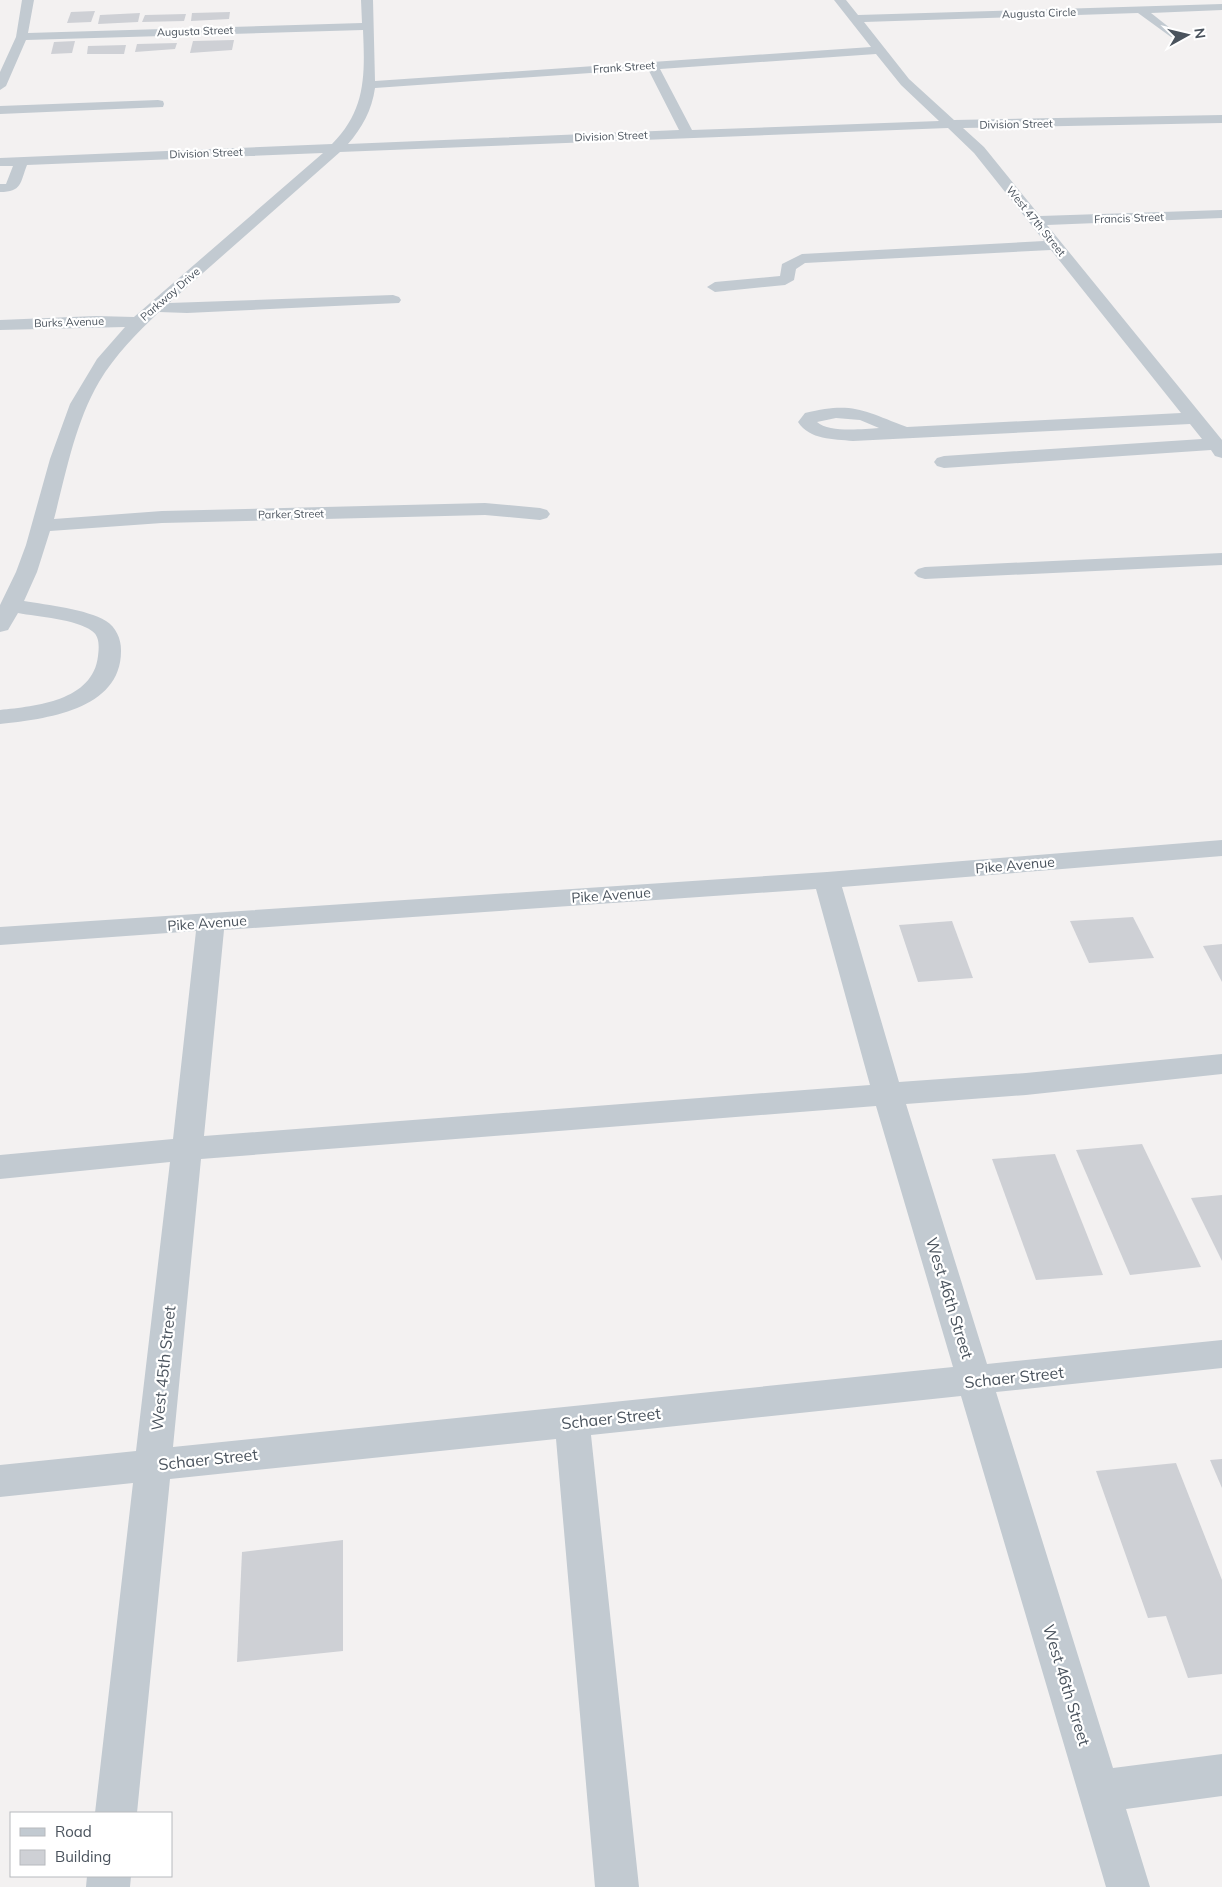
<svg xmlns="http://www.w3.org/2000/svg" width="1222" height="1887" font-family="Mulish,sans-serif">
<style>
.building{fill:#ced0d5}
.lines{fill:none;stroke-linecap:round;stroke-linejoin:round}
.minor{fill:#c2cad1;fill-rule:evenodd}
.labels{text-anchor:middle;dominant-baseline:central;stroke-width:4.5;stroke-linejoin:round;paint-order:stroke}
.far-street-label{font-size:11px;fill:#4a535d;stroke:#fff}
.street-label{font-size:14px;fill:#4a535d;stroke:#fff}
.near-street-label{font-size:16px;fill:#4a535d;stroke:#fff}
</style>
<rect width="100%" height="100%" fill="#f3f1f1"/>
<g class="building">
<polygon points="95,11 91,22 67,23 71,12"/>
<polygon points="230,12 229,19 191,21 192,13"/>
<polygon points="140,13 138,22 98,24 100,15"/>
<polygon points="186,14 184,21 142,22 145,15"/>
<polygon points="234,40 232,50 190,53 193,41"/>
<polygon points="75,41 72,53 51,54 54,42"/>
<polygon points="177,43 175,49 135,52 137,44"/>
<polygon points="126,45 124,54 87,54 88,46"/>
<polygon points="1133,917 1154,958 1089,963 1070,921"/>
<polygon points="952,921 973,978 918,982 899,925"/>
<polygon points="1222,944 1222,982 1203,946"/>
<polygon points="1142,1144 1201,1267 1130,1275 1076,1150"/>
<polygon points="1055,1154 1103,1275 1036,1280 992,1159"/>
<polygon points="1222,1195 1222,1261 1191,1198"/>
<polygon points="1222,1459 1222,1488 1210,1460"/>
<polygon points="1176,1463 1222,1580 1222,1674 1188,1678 1166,1616 1148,1618 1096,1471"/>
<polygon points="343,1540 343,1651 237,1662 242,1552"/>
</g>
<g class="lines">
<g class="minor">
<path d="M 22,0 L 34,0 L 28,33 L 362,23 L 361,0 L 373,0 L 375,81 L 871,47 L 834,0 L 846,0 L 858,15 L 1222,4 L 1222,10 L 1151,13 L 1175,32 L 1175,36 L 1171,37 L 1138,13 L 864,22 L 909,79 L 954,120 L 1222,115 L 1222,123 L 963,128 L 984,147 L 1040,216 L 1222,210 L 1222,218 L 1047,225 L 1222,440 L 1222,458 L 1215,456 L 1211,450 L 944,468 L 937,466 L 934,462 L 937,458 L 944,456 L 1202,439 L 1190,424 L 853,441 C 833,439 810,440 798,422 L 805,413 C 853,401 864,411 907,427 L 1181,413 L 1051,250 L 805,263 L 796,269 L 794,280 L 785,285 L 715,292 L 707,287 L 715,282 L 780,276 L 782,264 L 802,254 L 1044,241 L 974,153 L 948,128 L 340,152 L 169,303 L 393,295 L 399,297 L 401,300 L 399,303 L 187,313 L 159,312 C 137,333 115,355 99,382 C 75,423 66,473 54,519 L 162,511 L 485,503 L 540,508 L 547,510 L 550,514 L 547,518 L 540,520 L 485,515 L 162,523 L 50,531 L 37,572 L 24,601 C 48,605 86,609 106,621 C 116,627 121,639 121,650 C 122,710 45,719 0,724 L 0,710 C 36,706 93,701 98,656 C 99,648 100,636 92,631 C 76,619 38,617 18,613 L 8,630 L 0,632 L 0,605 L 16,572 L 26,545 L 50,459 L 70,404 L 97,359 L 125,327 L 0,330 L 0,320 L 96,316 L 134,317 L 323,153 L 27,165 C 20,183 22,192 0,192 L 0,184 L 6,184 L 13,166 L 0,166 L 0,158 L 332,144 C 366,110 365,75 363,30 L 26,40 L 6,86 L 0,90 L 0,72 L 16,37 ZM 876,54 L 901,85 L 939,121 L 692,130 L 660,69 ZM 648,69 L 679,130 L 348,144 C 362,128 372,110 375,88 ZM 836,418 L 860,420 L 879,428 C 863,429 829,433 817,422 Z"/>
<polygon points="158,100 163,101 164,104 163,107 0,114 0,106"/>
<polygon points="1222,553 1222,565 925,579 918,577 914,573 918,569 925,567"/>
<path d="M 1222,840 L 1222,856 L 842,887 L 899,1082 L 1026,1073 L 1222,1054 L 1222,1074 L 1026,1095 L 906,1104 L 987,1364 L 1222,1340 L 1222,1368 L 996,1392 L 1113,1768 L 1222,1754 L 1222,1796 L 1126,1809 L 1150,1887 L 1106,1887 L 961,1396 L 591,1435 L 639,1887 L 595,1887 L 556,1439 L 170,1479 L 137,1813 L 95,1813 L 133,1483 L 0,1497 L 0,1465 L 136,1451 L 170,1162 L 0,1179 L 0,1155 L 173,1139 L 196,931 L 0,945 L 0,927 L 827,872 ZM 816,889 L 870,1085 L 204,1136 L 224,930 ZM 876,1106 L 953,1367 L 173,1447 L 201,1159 Z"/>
<polygon points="87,1876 131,1876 130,1887 86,1887"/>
</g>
</g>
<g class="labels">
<g class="far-street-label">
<text transform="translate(1039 13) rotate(-2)">Augusta Circle</text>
<text transform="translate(195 31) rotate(-2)">Augusta Street</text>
<text transform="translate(624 67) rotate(-4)">Frank Street</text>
<text transform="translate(1016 124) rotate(-1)">Division Street</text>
<text transform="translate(611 136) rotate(-2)">Division Street</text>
<text transform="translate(206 153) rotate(-2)">Division Street</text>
<text transform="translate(1129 218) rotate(-2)">Francis Street</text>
<text transform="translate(1036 221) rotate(51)">West 47th Street</text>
<text transform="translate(170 294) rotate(-41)">Parkway Drive</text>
<text transform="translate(69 322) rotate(-2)">Burks Avenue</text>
<text transform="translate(291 514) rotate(-1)">Parker Street</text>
</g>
<g class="street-label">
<text transform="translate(1015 865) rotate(-5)">Pike Avenue</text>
<text transform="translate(611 895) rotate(-4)">Pike Avenue</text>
<text transform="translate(207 923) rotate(-4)">Pike Avenue</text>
</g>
<g class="near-street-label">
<text transform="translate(950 1298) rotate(73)">West 46th Street</text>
<text transform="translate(163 1368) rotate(-84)">West 45th Street</text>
<text transform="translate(1014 1377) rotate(-6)">Schaer Street</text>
<text transform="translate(611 1418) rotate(-6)">Schaer Street</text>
<text transform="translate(208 1459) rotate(-6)">Schaer Street</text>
<text transform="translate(1067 1685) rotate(73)">West 46th Street</text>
</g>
</g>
<rect x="10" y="1812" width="162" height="65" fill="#ffffff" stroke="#b7babe"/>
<rect x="20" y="1828" width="25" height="8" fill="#c2cad1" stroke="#b7babe"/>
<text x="55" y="1837" font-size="15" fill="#4a535d">Road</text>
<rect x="20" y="1850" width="25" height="15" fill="#ced0d5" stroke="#b7babe"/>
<text x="55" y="1862" font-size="15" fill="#4a535d">Building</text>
<g transform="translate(1187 35) rotate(82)" stroke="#ffffff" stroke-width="4" paint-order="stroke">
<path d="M0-4L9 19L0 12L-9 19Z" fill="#4a535d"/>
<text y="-8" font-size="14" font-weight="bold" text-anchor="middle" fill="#4a535d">N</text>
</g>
</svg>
